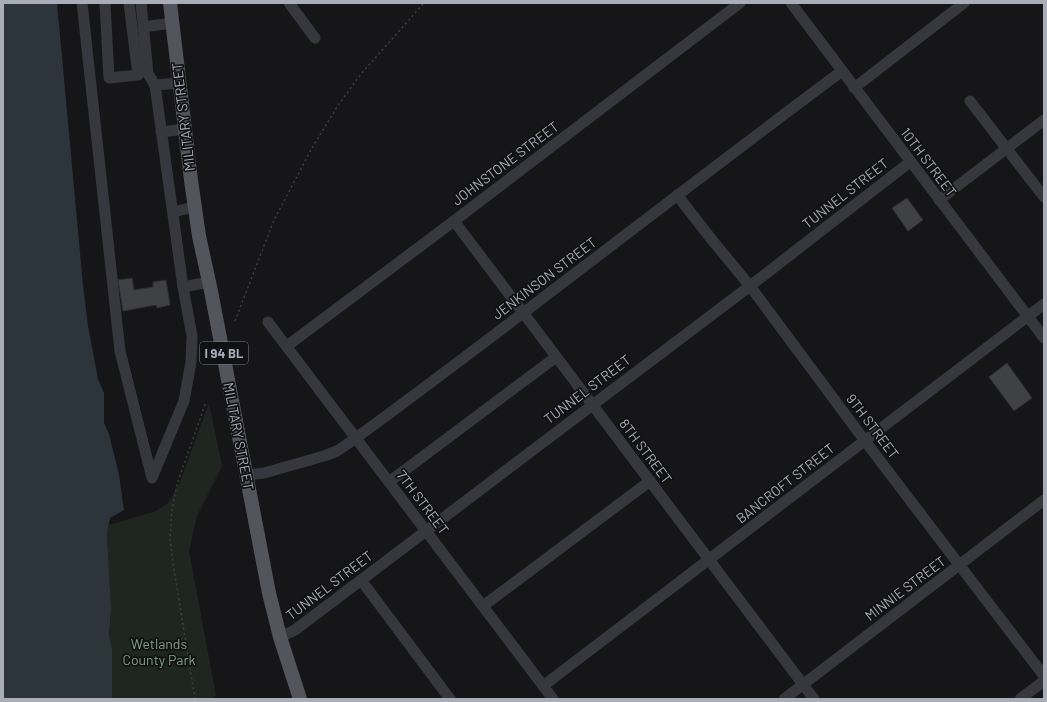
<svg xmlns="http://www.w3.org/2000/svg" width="1047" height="702" font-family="Barlow,sans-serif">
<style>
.green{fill:#1e261f}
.water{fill:#2c353c}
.building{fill:#404145;stroke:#303034}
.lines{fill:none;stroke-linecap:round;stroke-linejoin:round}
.path{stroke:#3d3f44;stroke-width:1.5;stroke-dasharray:2 3;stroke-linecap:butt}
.minor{stroke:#37383d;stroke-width:11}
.major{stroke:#53555c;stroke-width:14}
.labels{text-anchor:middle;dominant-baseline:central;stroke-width:3.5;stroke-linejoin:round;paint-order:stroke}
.shield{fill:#111113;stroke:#7b7e86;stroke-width:1}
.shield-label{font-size:13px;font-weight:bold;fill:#a8adb8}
.street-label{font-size:14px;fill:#a8adb8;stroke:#111113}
.park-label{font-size:14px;fill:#7fa381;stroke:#111113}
</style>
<rect width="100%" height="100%" fill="#161618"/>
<polygon class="green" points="209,403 222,466 197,516 189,551 216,695 211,699 112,699 112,649 109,635 111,609 107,533 109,525 156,511 168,503 180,482"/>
<polygon class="water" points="3,3 57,3 83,285 88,326 98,379 104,393 104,423 109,434 119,475 124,510 110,518 107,533 111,609 109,635 112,649 112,699 3,699"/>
<g class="building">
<polygon points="907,198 923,220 908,231 892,208"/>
<polygon points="132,278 134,290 153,287 153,282 166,280 170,305 157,308 156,305 123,311 118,280"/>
<polygon points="1007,363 1032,398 1014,411 989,377"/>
</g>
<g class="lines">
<g class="path">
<polyline points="235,321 274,220 312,148 337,107 360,75 424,3"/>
<polyline points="195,699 173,563 170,538 172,510 177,484 206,402"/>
</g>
<g class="minor">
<polyline points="82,3 120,351 152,478 184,401 191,362 192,336 183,287 155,85 179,83"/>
<polyline points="105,3 109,78 138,75 129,3"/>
<polyline points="141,3 148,74 155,85"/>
<polyline points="289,3 315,38"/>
<polyline points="791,3 1044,338"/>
<polyline points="143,27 172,23"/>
<polyline points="854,88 964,3"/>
<polyline points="970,101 1044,197"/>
<polyline points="161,132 185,129"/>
<polyline points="677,195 712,240 750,286 865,441 1044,676"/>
<polyline points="939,200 1044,120"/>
<polyline points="173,212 194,207"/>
<polyline points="454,221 814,699"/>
<polyline points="183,287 209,282"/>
<polyline points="268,322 553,699"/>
<polyline points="287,346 454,221 740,3"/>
<path d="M 247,475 L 264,473 L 324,456 L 337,451 L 356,438 C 520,318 679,192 842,71"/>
<polyline points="389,482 556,357"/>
<polyline points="361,580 450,699"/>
<polyline points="483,606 650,481"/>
<polyline points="280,637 295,630 750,286 910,162"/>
<polyline points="543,686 1044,304"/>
<polyline points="784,699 1044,500"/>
<polyline points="1020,699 1044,681"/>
</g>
<polyline class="major" points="170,3 191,180 199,236 211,291 269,593 280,637 300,699"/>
</g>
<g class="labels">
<rect class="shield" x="200" y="342" width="48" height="22" rx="3"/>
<g class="shield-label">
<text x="224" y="353">I 94 BL</text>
</g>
<g class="street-label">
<text transform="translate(183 117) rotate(-97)">MILITARY STREET</text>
<text transform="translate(929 162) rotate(53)">10TH STREET</text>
<text transform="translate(505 163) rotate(-37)">JOHNSTONE STREET</text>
<text transform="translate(845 193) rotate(-38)">TUNNEL STREET</text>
<text transform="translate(544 278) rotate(-37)">JENKINSON STREET</text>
<text transform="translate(587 389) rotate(-37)">TUNNEL STREET</text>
<text transform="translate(873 426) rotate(53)">9TH STREET</text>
<text transform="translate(239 436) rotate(79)">MILITARY STREET</text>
<text transform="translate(646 451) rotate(53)">8TH STREET</text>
<text transform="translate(785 483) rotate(-38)">BANCROFT STREET</text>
<text transform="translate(423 502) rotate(53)">7TH STREET</text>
<text transform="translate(329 585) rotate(-37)">TUNNEL STREET</text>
<text transform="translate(905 588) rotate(-37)">MINNIE STREET</text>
</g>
<g class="park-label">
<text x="159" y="643">Wetlands<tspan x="159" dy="16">County Park</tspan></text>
</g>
</g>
<rect width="1047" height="702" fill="none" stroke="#a8adb8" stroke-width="8"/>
</svg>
